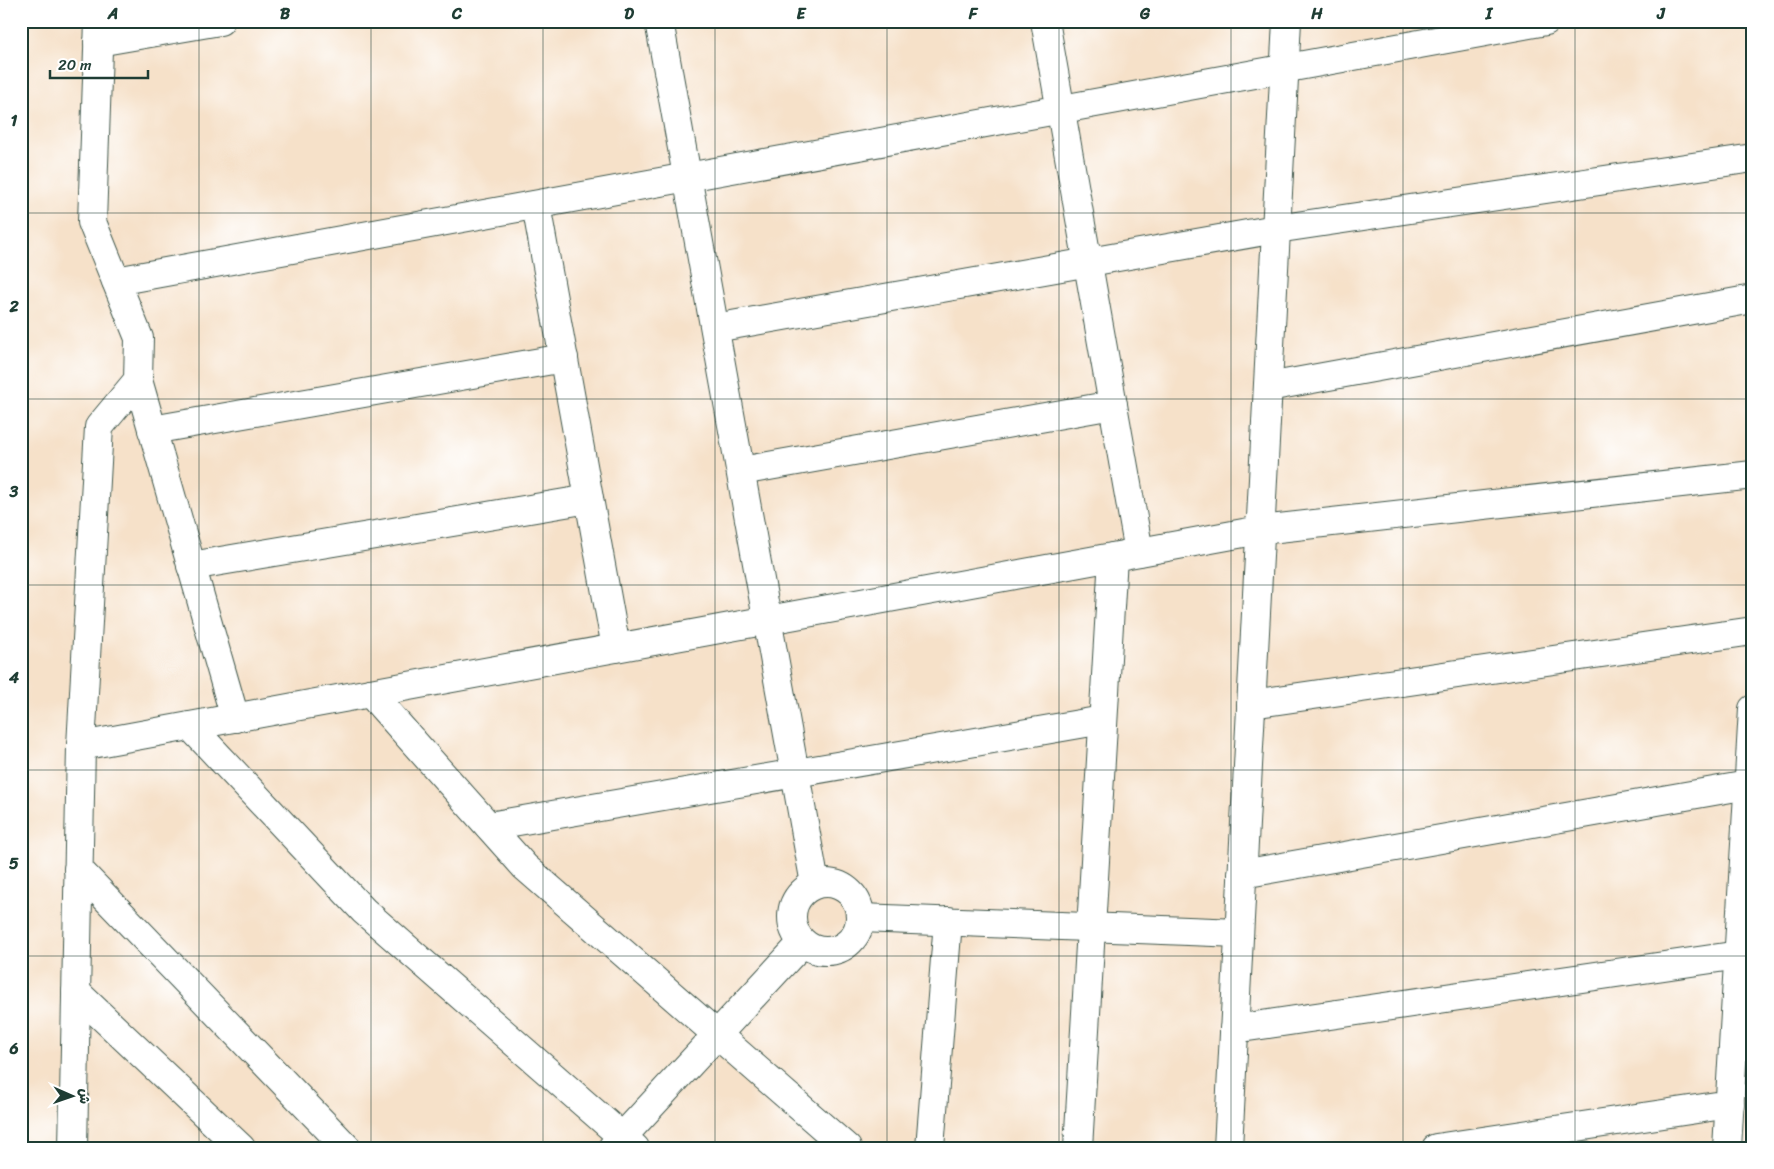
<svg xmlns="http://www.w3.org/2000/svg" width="1774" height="1169" font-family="Sriracha,'Playpen Sans Arabic',sans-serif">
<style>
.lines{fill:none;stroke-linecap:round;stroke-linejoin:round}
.street-casing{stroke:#3f564a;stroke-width:30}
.street{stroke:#fff;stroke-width:28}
.grid{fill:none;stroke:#1f3d34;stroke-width:1;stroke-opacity:0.55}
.neatline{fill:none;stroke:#1f3d34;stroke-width:2}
.grid-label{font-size:16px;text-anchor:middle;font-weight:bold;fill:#1f3d34}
</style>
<rect width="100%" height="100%" fill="#fff"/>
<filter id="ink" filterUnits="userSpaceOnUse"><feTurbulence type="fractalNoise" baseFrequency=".02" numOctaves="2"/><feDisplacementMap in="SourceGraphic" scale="10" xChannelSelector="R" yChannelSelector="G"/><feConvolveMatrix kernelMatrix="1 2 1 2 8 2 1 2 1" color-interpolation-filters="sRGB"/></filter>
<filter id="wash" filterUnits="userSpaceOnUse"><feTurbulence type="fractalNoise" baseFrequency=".0096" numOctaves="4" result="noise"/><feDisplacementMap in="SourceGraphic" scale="20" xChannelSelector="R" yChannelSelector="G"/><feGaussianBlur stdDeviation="1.12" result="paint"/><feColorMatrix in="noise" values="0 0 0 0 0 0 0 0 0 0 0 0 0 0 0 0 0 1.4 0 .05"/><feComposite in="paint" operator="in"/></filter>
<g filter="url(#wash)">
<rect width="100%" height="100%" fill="#f6e1c9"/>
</g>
<g filter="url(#ink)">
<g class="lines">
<defs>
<g id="street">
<polyline points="659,21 815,884"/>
<polyline points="1045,21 1139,552"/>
<polyline points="98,42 220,21"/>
<polyline points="536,205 616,648"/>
<polyline points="116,281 1546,21"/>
<polyline points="715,328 1276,229 1753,158"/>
<polyline points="138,380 235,718"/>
<polyline points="1268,387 1753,299"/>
<polyline points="152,430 564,358"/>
<polyline points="741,471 1113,405"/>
<polyline points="191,566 589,499"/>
<polyline points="370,693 525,867 847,1148"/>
<polyline points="1251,704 1753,631"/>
<polyline points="190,726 364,911 635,1148"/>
<polyline points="81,746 1260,530 1753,475"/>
<polyline points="489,826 1103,720"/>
<polyline points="78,869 347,1148"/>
<polyline points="1242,874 1748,785"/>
<circle cx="826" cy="917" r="34"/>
<polyline points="861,918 1239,933"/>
<polyline points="76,992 241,1148"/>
<polyline points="1234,1029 1739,955"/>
<polyline points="73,1148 81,746 99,427 138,380 139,338 92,222 99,21"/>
<polyline points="612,1148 802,943"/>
<polyline points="930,1148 948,921"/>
<polyline points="1078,1148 1113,557"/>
<polyline points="1228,1148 1287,21"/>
<polyline points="1436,1148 1730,1104"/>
<polyline points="1727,1148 1753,709"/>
</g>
</defs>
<use href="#street" class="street-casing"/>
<use href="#street" class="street"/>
</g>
</g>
<path class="grid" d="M 199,21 L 199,1148M 371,21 L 371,1148M 543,21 L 543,1148M 715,21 L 715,1148M 887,21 L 887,1148M 1059,21 L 1059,1148M 1231,21 L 1231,1148M 1403,21 L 1403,1148M 1575,21 L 1575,1148M 21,213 L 1753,213M 21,399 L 1753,399M 21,585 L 1753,585M 21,770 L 1753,770M 21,956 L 1753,956"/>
<rect width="1774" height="1169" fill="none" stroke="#fff" stroke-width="55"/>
<g transform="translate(72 1096) rotate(92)" stroke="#ffffff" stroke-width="4" paint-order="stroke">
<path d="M0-4L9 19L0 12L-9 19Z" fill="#1f3d34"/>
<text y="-8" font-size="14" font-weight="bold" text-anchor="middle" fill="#1f3d34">ش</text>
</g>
<path d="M50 70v8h98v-8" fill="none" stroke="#1f3d34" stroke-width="2.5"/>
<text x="58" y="70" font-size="15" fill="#1f3d34" stroke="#ffffff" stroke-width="4" paint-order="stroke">20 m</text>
<rect x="28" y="28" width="1718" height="1114" class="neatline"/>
<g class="grid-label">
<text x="113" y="19">A</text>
<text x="285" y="19">B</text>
<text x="457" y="19">C</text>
<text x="629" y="19">D</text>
<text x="801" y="19">E</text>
<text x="973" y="19">F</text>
<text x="1145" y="19">G</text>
<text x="1317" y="19">H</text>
<text x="1489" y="19">I</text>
<text x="1661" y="19">J</text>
<text x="14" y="126">1</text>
<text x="14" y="312">2</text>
<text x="14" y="497">3</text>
<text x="14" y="683">4</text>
<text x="14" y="869">5</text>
<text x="14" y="1054">6</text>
</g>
</svg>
